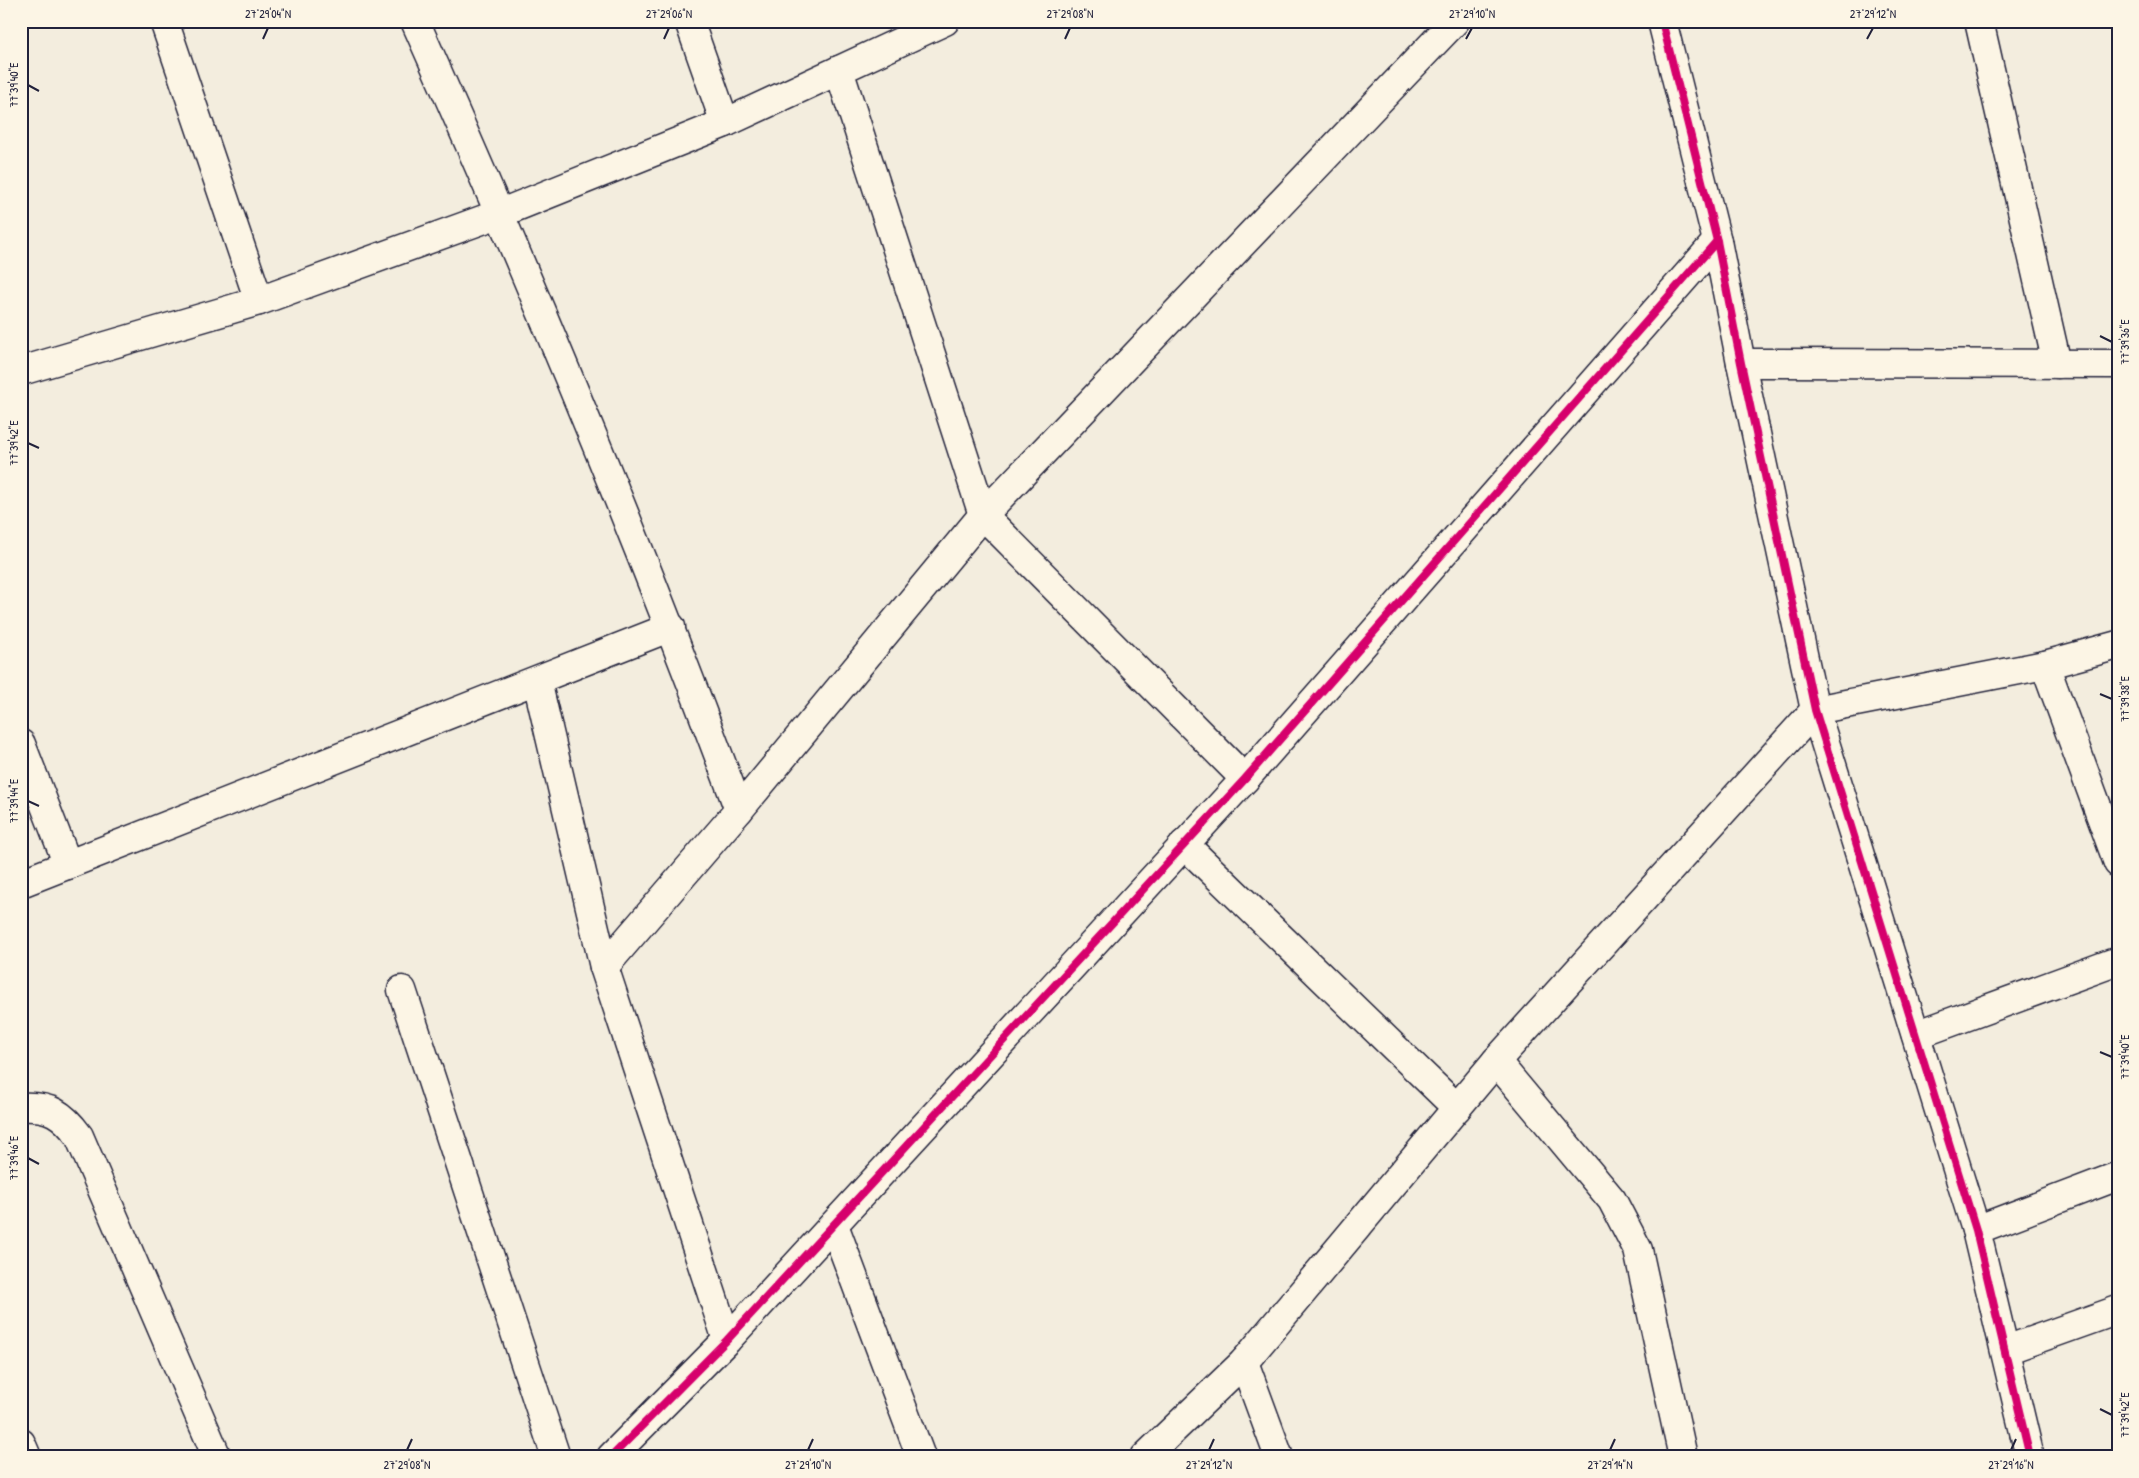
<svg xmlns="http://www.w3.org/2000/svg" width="2139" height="1478" font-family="'Patrick Hand',sans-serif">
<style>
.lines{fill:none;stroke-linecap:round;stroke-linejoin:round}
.minor-casing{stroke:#22223b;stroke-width:31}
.minor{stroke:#fcf5e5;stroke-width:28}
.cycleway-casing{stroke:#fcf5e5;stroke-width:11}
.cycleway{stroke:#d6006c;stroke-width:8}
.ticks{fill:none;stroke:#22223b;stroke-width:2}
.neatline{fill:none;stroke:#22223b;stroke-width:2}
.ticks-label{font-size:12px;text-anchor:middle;fill:#22223b}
</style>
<rect width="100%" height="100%" fill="#f3edde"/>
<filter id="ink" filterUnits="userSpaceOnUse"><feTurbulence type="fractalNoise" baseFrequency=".02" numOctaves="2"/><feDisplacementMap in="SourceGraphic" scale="10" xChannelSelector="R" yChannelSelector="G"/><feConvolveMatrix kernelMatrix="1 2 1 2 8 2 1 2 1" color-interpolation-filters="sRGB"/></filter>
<g filter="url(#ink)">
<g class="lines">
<defs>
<g id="minor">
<polyline points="164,21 259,301"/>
<path d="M 415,21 C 531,281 640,543 739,810"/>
<polyline points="689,21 725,123"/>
<polyline points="1662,21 1717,241 1741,363 1815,710 1976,1230 2030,1457"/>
<polyline points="1979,21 2057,364"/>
<polyline points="839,70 983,515 1245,779"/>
<polyline points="1741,363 2118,364"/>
<polyline points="21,371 259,301 501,213 725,123 945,21"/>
<polyline points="2045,665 2118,863"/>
<polyline points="537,681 604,967 727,1340"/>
<polyline points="21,744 68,865"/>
<polyline points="1184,844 1457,1108"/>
<polyline points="21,883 671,627"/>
<polyline points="604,967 739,810 983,515 1455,21"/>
<polyline points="402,990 556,1457"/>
<polyline points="1916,1035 2118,961"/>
<polyline points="1496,1061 1612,1200 1638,1250 1683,1457"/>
<path d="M 21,1107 C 50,1105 63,1114 79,1136 L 217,1457"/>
<polyline points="834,1225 921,1457"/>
<polyline points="1976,1230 2118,1176"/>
<polyline points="2006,1350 2118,1310"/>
<polyline points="1244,1362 1279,1457"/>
<polyline points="21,1443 27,1457"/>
<polyline points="611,1457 727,1340 1245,779 1717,241"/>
<polyline points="1145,1457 1244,1362 1496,1061 1815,710 2045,665 2118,645"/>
</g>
</defs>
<use href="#minor" class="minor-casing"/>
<use href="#minor" class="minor"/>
<defs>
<g id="cycleway">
<polyline points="1662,21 1717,241 1741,363 1815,710 1976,1230 2030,1457"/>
<polyline points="611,1457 727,1340 1245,779 1717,241"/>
</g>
</defs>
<use href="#cycleway" class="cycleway-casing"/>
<use href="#cycleway" class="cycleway"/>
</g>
</g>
<path class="ticks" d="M 263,39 L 268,28M 664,39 L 669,28M 1065,39 L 1070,28M 1466,39 L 1472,28M 1867,39 L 1873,28M 28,85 L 39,91M 2100,336 L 2112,342M 28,443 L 39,448M 2100,694 L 2112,699M 28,801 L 39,806M 2100,1052 L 2112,1057M 28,1158 L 39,1164M 2100,1409 L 2112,1415M 407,1450 L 412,1439M 808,1450 L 813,1439M 1209,1450 L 1214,1439M 1610,1450 L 1615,1439M 2011,1450 L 2016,1439"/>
<rect width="2139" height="1478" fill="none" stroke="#fcf5e5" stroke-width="55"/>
<rect x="28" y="28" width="2084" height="1422" class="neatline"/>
<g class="ticks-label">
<text x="268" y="18">27°29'04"N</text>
<text x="669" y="18">27°29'06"N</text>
<text x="1070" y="18">27°29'08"N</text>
<text x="1472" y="18">27°29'10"N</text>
<text x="1873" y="18">27°29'12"N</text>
<text transform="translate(14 85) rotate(-90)" y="4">77°39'40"E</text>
<text transform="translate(2125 342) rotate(-90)" y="4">77°39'36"E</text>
<text transform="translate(14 443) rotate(-90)" y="4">77°39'42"E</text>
<text transform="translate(2125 699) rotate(-90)" y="4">77°39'38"E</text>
<text transform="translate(14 801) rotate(-90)" y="4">77°39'44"E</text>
<text transform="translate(2125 1057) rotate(-90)" y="4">77°39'40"E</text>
<text transform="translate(14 1158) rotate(-90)" y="4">77°39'46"E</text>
<text transform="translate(2125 1415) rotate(-90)" y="4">77°39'42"E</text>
<text x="407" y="1469">27°29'08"N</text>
<text x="808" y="1469">27°29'10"N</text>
<text x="1209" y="1469">27°29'12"N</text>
<text x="1610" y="1469">27°29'14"N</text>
<text x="2011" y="1469">27°29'16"N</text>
</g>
</svg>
